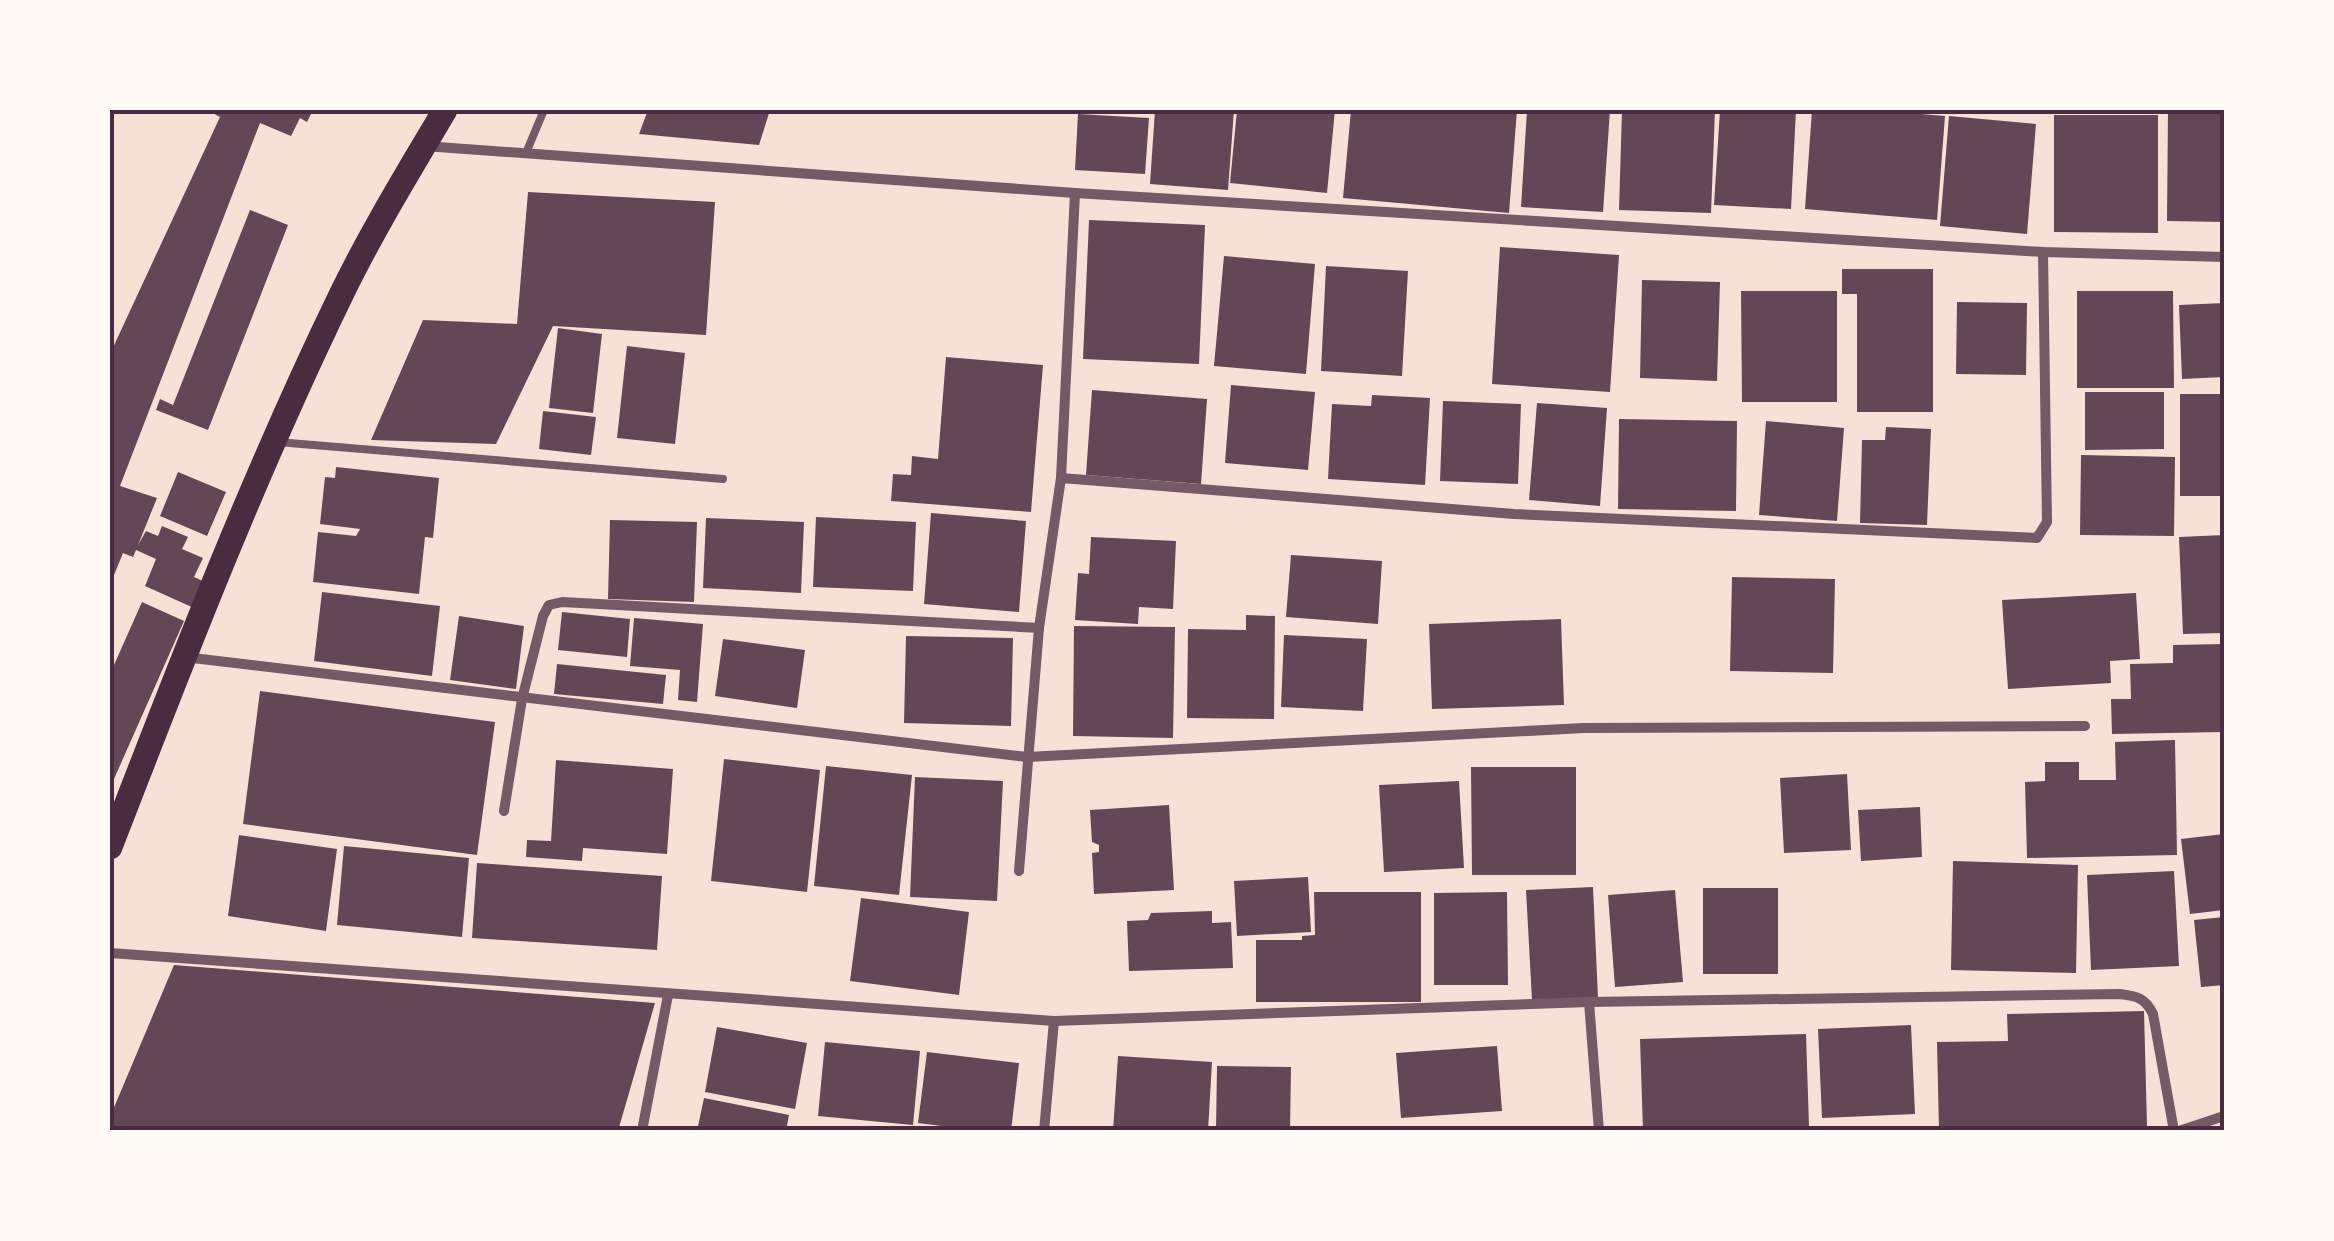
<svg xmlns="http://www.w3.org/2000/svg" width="2334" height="1241" font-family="Roboto,sans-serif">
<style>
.building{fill:#644757}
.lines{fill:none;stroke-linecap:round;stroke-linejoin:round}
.service{stroke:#755966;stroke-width:8}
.minor{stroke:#755966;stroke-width:10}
.primary{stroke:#4a2c40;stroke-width:25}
.neatline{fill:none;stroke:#4a2c40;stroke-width:4}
</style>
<rect width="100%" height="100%" fill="#f7e1d7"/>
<g class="building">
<polygon points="207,110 313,110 307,122 300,118 291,136 260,123 120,486 157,498 138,545 146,531 158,536 162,526 188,537 182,549 203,558 194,577 205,582 194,608 145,586 156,559 136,550 133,557 123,553 110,585 110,354 220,117"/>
<polygon points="648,110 770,110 759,145 639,134"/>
<polygon points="1155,110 1234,110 1228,190 1150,184"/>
<polygon points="1237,110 1335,110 1327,193 1230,183"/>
<polygon points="1351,110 1517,110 1509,213 1343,198"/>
<polygon points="1527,110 1610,110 1603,212 1521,207"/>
<polygon points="1622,110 1715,110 1711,213 1619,210"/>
<polygon points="1720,110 1796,110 1791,209 1714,205"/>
<polygon points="1812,110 1872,110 1945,116 1937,220 1805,209"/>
<polygon points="2168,110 2224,110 2224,222 2167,221"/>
<polygon points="1078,114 1149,118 1145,174 1075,170"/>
<polygon points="2054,115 2158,115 2158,233 2054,232"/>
<polygon points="1949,116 2036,124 2027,234 1940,226"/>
<polygon points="528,192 715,202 706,335 553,326 496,444 371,440 423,320 517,324"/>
<polygon points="250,210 288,225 208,430 156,410 160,399 173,405"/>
<polygon points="1089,220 1205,225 1199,364 1083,359"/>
<polygon points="1500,247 1619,255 1610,392 1492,384"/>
<polygon points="1224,256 1315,264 1306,374 1214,366"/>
<polygon points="1326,266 1408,271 1402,376 1321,371"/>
<polygon points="1842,269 1933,269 1933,412 1857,412 1857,294 1842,294"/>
<polygon points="1642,280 1720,282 1717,381 1640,378"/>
<polygon points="1741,291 1837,291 1837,402 1742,402"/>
<polygon points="2077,291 2173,291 2174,388 2077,388"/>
<polygon points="1957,302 2027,303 2026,375 1956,374"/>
<polygon points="2224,303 2224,377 2182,379 2179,305"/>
<polygon points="558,328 602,334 593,413 549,408"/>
<polygon points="627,346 685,353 675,444 617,438"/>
<polygon points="946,357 1043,365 1031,512 891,501 893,474 911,475 912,456 938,459"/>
<polygon points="1231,385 1315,392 1308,470 1225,463"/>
<polygon points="1092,390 1207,399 1201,484 1086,475"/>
<polygon points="2085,392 2164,392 2164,449 2085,450"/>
<rect x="2180" y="394" width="44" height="102"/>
<polygon points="1372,395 1430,398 1425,485 1328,479 1332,404 1371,406"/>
<polygon points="1443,401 1521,404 1518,484 1440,481"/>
<polygon points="1537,403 1607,408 1600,506 1529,500"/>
<polygon points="543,411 596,417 591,455 539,449"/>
<polygon points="1619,419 1737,421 1736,511 1618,509"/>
<polygon points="1766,421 1844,428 1837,521 1759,515"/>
<polygon points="1886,427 1931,429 1927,525 1860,523 1862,440 1885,440"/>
<polygon points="2081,455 2175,457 2174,536 2080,535"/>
<polygon points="336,467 439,478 433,538 425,537 419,594 313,582 318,532 356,536 360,529 320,524 325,477 335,478"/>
<polygon points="178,472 226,492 207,536 160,516"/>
<polygon points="931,513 1026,521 1019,612 924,604"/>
<polygon points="816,517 916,522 913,591 813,587"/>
<polygon points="706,518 804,522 801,593 703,588"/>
<polygon points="610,520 697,522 694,602 608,599"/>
<polygon points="2224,535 2224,633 2183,634 2179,537"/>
<polygon points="1091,537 1176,541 1173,609 1139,607 1138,624 1075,620 1078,573 1089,574"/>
<polygon points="1291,555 1382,561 1378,624 1286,617"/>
<polygon points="1732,577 1835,579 1833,673 1730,671"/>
<polygon points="322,592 440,606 432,676 314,661"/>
<polygon points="2136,593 2140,659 2110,661 2111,683 2008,689 2002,600"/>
<polygon points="142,602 184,621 110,788 110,674"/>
<polygon points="562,612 630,619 627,657 558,650"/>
<polygon points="1246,615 1275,616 1274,719 1187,718 1188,629 1246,630"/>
<polygon points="459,616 524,626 516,689 450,680"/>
<polygon points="634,618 703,624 697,702 678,700 680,670 630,666"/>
<polygon points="1561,619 1564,705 1432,709 1429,624"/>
<polygon points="1074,626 1175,627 1173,738 1073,736"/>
<polygon points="1284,635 1367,639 1363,711 1281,707"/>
<polygon points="906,636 1013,638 1011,726 904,723"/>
<polygon points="723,639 805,650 797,708 715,696"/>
<polygon points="2224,644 2224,732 2112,734 2111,699 2131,699 2130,664 2173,663 2173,645"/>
<polygon points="557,664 666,675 663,704 554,694"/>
<polygon points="260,691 495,722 477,855 243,824"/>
<polygon points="2175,740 2177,855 2027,858 2025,782 2045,781 2045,762 2079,762 2079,780 2116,780 2115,742"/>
<polygon points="724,759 820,770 807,892 711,881"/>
<polygon points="556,760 673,769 667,854 583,848 582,861 526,857 527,840 551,841"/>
<polygon points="826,766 912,775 899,895 814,886"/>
<polygon points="1471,767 1576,767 1576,875 1472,875"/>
<polygon points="1847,774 1851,850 1784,853 1780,778"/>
<polygon points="915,777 1003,781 997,901 910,897"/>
<polygon points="1459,781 1464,868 1384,872 1379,785"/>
<polygon points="1169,805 1174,890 1094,894 1092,853 1099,852 1099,845 1092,842 1090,810"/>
<polygon points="1920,807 1922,857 1861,861 1858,810"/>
<polygon points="2224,834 2224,910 2190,914 2181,839"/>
<polygon points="239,835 337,849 326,931 228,916"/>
<polygon points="344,846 469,858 462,937 337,925"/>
<polygon points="1953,861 2078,865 2076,973 1951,970"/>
<polygon points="477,863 662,876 657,950 472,938"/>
<polygon points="2174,871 2179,966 2091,970 2087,875"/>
<polygon points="1308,877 1311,932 1237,936 1234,881"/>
<polygon points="1593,887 1598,998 1532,1000 1526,890"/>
<rect x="1703" y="888" width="75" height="86"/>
<polygon points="1675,890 1683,982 1615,987 1608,895"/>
<polygon points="1314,892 1421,892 1421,1002 1256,1002 1256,940 1302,940 1302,936 1315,935"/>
<polygon points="1507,892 1508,985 1434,985 1434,893"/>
<polygon points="861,898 969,912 959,995 850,981"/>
<polygon points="1212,911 1212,923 1231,922 1233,968 1129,971 1127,921 1148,920 1151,913"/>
<polygon points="2224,917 2224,985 2201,987 2194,920"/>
<polygon points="174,965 655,1003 618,1131 110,1131 110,1117"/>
<polygon points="2144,1011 2147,1126 1939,1131 1937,1042 2008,1041 2007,1014"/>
<polygon points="1911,1025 1915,1114 1822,1118 1818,1029"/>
<polygon points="717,1027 807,1043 795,1109 705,1092"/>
<polygon points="1806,1034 1809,1126 1643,1131 1640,1039"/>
<polygon points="825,1042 920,1051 913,1125 818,1116"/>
<polygon points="1497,1046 1502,1111 1401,1118 1396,1053"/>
<polygon points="927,1052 1019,1063 1011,1131 981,1131 918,1123"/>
<polygon points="1118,1056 1212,1062 1208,1131 1113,1131"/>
<polygon points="1217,1066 1291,1067 1290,1131 1216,1131"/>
<polygon points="704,1098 789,1115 786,1131 697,1131"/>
</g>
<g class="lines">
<g class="service">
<polyline points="526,153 544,110"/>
<polyline points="277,442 723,479"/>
</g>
<g class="minor">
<polyline points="424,146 1075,193 2043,252 2224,257"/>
<polyline points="1061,478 1514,514 2037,538 2047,522 2043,252"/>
<polyline points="184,657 1027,757 1584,728 2085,726"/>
<polyline points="504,811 522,699 543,616 549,605 562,602 1039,628"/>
<polyline points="1019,871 1039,628 1061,478 1075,193"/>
<path d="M 110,953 L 1054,1021 L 1589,1002 L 2119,994 C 2136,996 2145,997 2153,1014 L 2174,1131"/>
<polyline points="1589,1002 1599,1131"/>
<polyline points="642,1131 668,995"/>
<polyline points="1044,1131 1054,1021"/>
<polyline points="2179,1131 2224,1116"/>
</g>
<path class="primary" d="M 110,847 C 182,661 254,474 341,295 C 372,231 409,171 445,110"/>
</g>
<rect width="2334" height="1241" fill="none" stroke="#fffaf5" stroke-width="225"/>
<rect x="112" y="112" width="2110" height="1016" class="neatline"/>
</svg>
